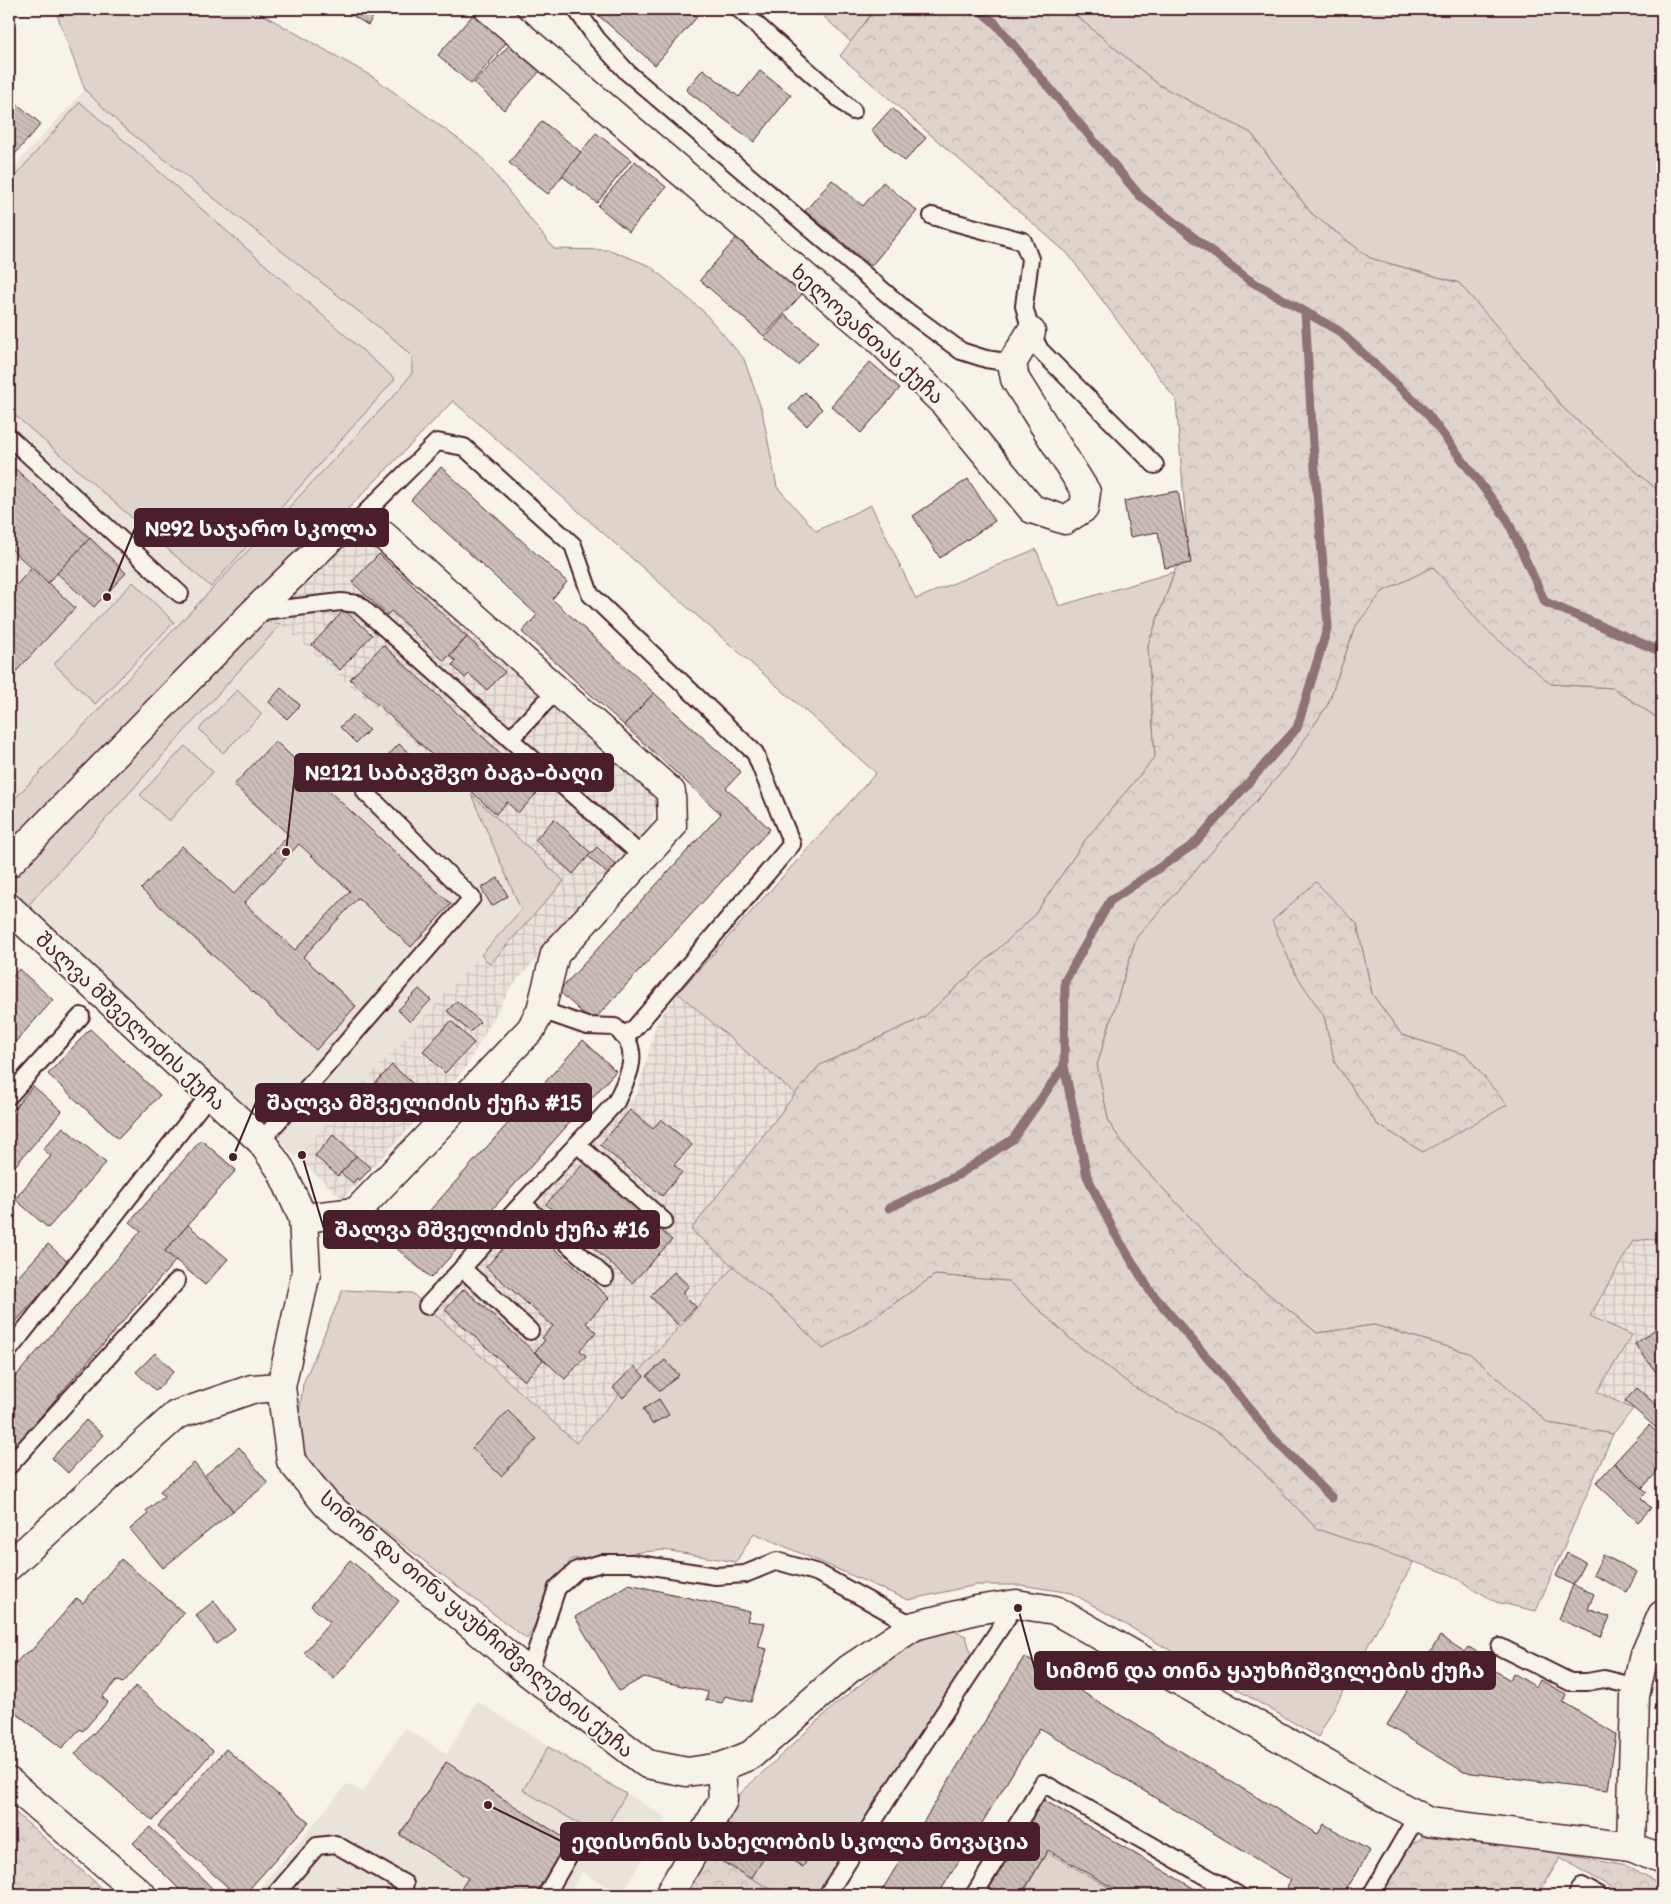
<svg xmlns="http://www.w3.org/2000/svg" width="1671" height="1904" font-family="Itim,'Noto Sans Georgian',sans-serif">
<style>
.built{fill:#eae3da}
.industrial{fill:url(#industrial-grid)}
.green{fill:#ded4cc;stroke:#947a7c;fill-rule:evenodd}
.forest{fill:url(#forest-crowns);stroke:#947a7c}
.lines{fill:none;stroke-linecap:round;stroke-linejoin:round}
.stream{stroke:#8e7275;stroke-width:9}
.building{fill:url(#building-back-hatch);stroke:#4a1f2b;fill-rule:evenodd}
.lane-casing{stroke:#4a1f2b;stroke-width:20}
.street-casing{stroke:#4a1f2b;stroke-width:31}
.secondary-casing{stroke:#4a1f2b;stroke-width:31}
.lane{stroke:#f7f3e8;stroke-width:16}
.street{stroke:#f7f3e8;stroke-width:28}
.secondary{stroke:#f7f3e8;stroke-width:28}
.labels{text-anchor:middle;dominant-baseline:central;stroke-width:4;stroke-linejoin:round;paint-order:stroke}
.street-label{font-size:21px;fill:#4a1f2b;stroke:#f7f3e8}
.leader{fill:none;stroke:#4a1f2b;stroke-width:2}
.callout-dot{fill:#4a1f2b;stroke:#f7f3e8;stroke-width:2}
.callout{fill:#4a1f2b;stroke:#4a1f2b;stroke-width:2}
.callout-label{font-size:22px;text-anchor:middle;font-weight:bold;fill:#fff}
</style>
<defs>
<pattern id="industrial-grid" width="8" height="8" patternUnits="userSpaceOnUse" patternTransform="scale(1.25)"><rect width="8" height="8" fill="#eae3da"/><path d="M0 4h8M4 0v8" fill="none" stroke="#cac2bb"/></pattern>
<pattern id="forest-crowns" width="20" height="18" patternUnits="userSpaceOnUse" patternTransform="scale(1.25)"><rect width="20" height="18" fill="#ded4cc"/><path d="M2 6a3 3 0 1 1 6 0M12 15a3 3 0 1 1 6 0" fill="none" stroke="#c0b6af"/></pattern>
<pattern id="building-back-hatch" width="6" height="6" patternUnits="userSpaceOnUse" patternTransform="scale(1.25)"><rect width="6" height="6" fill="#ccbfb9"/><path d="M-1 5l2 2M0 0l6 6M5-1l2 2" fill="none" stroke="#b1a49f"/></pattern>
</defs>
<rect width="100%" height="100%" fill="#f7f3e8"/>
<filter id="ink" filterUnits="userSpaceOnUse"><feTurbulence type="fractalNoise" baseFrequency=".02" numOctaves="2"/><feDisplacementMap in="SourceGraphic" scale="10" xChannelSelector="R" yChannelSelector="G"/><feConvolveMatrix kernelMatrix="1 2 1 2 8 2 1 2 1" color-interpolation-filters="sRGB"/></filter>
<g filter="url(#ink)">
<g class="built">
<polygon points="85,90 122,126 395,340 412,357 412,373 400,389 9,805 9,172"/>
<polygon points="281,624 471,794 522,911 296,1157 25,909"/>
<polygon points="477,1701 667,1818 621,1895 582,1872 568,1895 254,1895 347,1784 363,1792 405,1728 447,1754"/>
</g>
<g class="industrial">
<polygon points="369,539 657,798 650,834 512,986 464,1070 343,1199 296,1157 481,955 490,964 563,881 471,794 281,624 262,621 337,543"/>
<polygon points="678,993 795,1094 691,1230 734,1266 576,1443 432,1311 637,1094 657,1022"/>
<polygon points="1662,1238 1662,1422 1597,1393 1632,1335 1590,1316 1633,1241"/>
</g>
<g class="green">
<polygon points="52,9 253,9 373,77 479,154 554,249 610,250 650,266 703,311 744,359 762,411 777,487 816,531 871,505 916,599 1036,549 1059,606 1174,572 1148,645 1155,757 1086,839 1033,917 924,1017 820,1065 795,1094 678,993 876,773 453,401 349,508 326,527 9,851 9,805 400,389 412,373 412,357 395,340 122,126 85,90 56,12"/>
<polygon points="816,9 875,9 851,42"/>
<polygon points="1068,9 1653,9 1662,17 1662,494 1564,409 1505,336 1459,283 1370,258 1311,213 1251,133 1159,85"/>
<polygon points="80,102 395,379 211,587 9,410 9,183"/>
<path d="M 1433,567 L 1551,684 L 1613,688 L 1662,721 L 1662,1238 L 1633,1241 L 1590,1316 L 1632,1335 L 1597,1392 L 1633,1409 L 1613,1434 L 1548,1423 L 1469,1353 L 1374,1325 L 1317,1333 L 1241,1272 L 1129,1152 L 1109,1123 L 1097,1065 L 1136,938 L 1287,766 L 1328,704 L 1355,627 L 1381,592 ZM 1357,924 L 1372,994 L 1402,1035 L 1466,1055 L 1423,1152 L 1377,1124 L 1335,1063 L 1324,1016 Z"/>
<polygon points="133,582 174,622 95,704 54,664"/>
<polygon points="262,621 281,624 25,909 17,901 9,875"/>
<polygon points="237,690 262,714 223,753 199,729"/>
<polygon points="185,746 213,772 169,821 140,795"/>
<polygon points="471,794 564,881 490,964 481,955 521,910"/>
<polygon points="734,1266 785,1311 823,1349 870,1320 935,1275 1008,1281 1073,1341 1134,1387 1222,1435 1260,1469 1317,1529 1414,1561 1318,1737 1072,1593 1021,1585 976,1585 908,1600 754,1533 736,1562 664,1550 571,1559 527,1639 336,1494 303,1450 298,1422 303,1384 343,1290 412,1293 576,1443"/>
<polygon points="946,1628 966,1636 971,1654 820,1895 781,1895 700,1849 718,1816 746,1788 835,1705 894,1657 915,1643"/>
<polygon points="548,1747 626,1794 601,1837 523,1790"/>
<polygon points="1662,1754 1662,1825 1656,1821 1655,1800"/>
<polygon points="1047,1852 1122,1895 1022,1895"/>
</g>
<g class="forest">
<polygon points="875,9 1068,9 1159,85 1251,133 1311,213 1370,258 1459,283 1505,336 1564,409 1662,494 1662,721 1613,688 1551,684 1484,628 1433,567 1382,592 1355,627 1328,704 1287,766 1136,938 1097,1065 1109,1123 1129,1152 1241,1272 1317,1333 1374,1325 1469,1353 1548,1423 1613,1434 1536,1611 1496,1602 1449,1574 1317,1529 1260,1469 1222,1435 1134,1387 1073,1341 1008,1281 935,1275 870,1320 823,1349 785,1311 691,1230 795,1094 820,1065 924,1017 1033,917 1086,839 1155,757 1148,645 1187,537 1176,400 1068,254 840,56"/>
<polygon points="1316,882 1357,924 1372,994 1402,1035 1466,1055 1507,1105 1423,1152 1377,1124 1335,1063 1324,1016 1295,973 1272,921"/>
<polygon points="9,1807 110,1895 9,1895"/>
<polygon points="1434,1830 1627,1866 1662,1886 1662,1895 1625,1895 1560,1858 1538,1895 1381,1895 1398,1864 1411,1845"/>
<polygon points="700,1849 781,1895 675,1895"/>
</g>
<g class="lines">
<g class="stream">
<polyline points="978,9 995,23 1140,196 1249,280 1339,331 1426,412 1507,519 1545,602 1662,652"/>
<polyline points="1305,312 1313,444 1328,626 1297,728 1193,845 1110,901 1065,981 1064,1066 1087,1176 1114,1232 1150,1291 1239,1395 1271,1436 1332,1498"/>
<polyline points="889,1208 958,1175 1013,1139 1064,1066"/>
</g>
</g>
<g class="building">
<polygon points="342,9 378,9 368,25"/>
<polygon points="478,9 512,36 471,84 438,55"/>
<polygon points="591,9 688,9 697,17 655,65"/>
<polygon points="513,41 543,68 504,110 474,83"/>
<polygon points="703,69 739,97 760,71 791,95 754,142 686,90"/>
<polygon points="9,97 41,124 9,161"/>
<polygon points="892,108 926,138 905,161 871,131"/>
<polygon points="542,121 581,152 548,194 509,163"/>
<polygon points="596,133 631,160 597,203 562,176"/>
<polygon points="635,161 666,187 629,232 598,206"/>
<polygon points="832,180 863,206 883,182 917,211 871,266 805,211"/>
<polygon points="738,236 803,293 764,336 700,280"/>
<polygon points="785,315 818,342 798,365 765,338"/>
<polygon points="870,362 900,388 861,433 831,406"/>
<polygon points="805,392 822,409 807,426 789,409"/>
<polygon points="9,463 90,538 48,583 9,547"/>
<polygon points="441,467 567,582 552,599 654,693 624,725 522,632 537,615 411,500"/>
<polygon points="968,479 995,521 940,558 913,516"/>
<polygon points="1178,491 1191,563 1165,568 1158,532 1130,537 1124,501"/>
<polygon points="90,538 126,573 94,607 57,573"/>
<polygon points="379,554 467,637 444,661 391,611 387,615 352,582"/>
<polygon points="32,568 75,608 9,679 9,593"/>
<polygon points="344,610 372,635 340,670 312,645"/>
<polygon points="467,637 505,672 487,690 469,674 465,678 452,665 456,661 450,656"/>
<polygon points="383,645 520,771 517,774 537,793 518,813 507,802 496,814 350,679"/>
<polygon points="281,688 300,705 287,719 269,702"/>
<polygon points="654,693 741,772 726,788 770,829 592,1022 559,991 721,814 624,725"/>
<polygon points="353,715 369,730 356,743 340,727"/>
<path d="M 275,741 L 451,904 L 411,947 L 358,898 L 303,957 L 356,1006 L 316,1050 L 141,889 L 182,846 L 234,894 L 289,835 L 234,785 ZM 299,844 L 350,891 L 295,950 L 244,903 Z"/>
<polygon points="399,744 431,773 415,790 383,761"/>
<polygon points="554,819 591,853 573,874 535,840"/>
<polygon points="597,847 616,865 608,874 588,856"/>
<polygon points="498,878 508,896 492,906 481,888"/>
<polygon points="19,969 53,1000 9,1049 9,981"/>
<polygon points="419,989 431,1000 410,1022 398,1010"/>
<polygon points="457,1001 480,1022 470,1032 447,1011"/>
<polygon points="451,1021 474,1043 445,1073 423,1051"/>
<polygon points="90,1029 160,1095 118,1139 48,1074"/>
<polygon points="583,1040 616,1071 431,1278 396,1248"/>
<polygon points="392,1065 429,1098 408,1120 372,1087"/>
<polygon points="33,1086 62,1111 9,1173 9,1115"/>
<polygon points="630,1110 653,1129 661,1119 692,1145 674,1165 682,1172 662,1196 600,1145"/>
<polygon points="63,1127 106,1163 48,1228 15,1199 51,1156 43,1149"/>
<polygon points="333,1135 356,1156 338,1176 315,1156"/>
<polygon points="201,1140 236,1170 165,1251 176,1260 9,1453 9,1384 141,1231 130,1222"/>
<polygon points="356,1156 371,1168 359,1181 357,1178 353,1183 341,1173"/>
<polygon points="586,1161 672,1240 632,1283 546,1204"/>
<polygon points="526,1223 609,1298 586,1323 596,1332 580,1350 586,1356 565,1379 535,1352 545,1340 542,1338 553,1326 486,1267"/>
<polygon points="188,1225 228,1259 205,1285 165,1251"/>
<polygon points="48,1244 69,1263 9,1329 9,1287"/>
<polygon points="674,1272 689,1286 682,1293 696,1307 678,1325 650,1296"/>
<polygon points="464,1289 543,1360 524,1381 445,1310"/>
<polygon points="1662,1324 1662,1380 1635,1344"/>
<polygon points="155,1353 174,1371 156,1391 136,1372"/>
<polygon points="665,1360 679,1375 660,1391 647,1376"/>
<polygon points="634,1366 644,1376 623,1398 613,1388"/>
<polygon points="1637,1388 1662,1410 1662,1433 1625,1401"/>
<polygon points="659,1399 669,1415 652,1424 643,1409"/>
<polygon points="508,1411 537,1439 501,1476 472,1448"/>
<polygon points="86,1420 103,1435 68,1473 52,1458"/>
<polygon points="1649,1425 1662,1438 1662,1467 1642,1488 1614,1463"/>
<polygon points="239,1447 268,1483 233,1511 204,1476"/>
<polygon points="194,1463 233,1511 163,1568 130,1529 148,1514 146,1511 164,1496 160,1491"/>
<polygon points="1614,1463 1647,1492 1641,1498 1651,1508 1638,1522 1596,1483"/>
<polygon points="1567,1553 1585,1562 1573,1585 1556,1576"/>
<polygon points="1603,1555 1637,1572 1627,1592 1593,1575"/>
<polygon points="121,1559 184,1613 123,1683 117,1680 102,1697 108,1702 83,1731 80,1729 62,1748 17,1714 9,1701 9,1673 12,1667 24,1654 32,1650 77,1598 83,1603"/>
<polygon points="350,1560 399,1601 334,1679 304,1653 330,1622 311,1606"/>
<polygon points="629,1584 750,1612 747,1621 765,1623 758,1647 767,1649 751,1702 725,1696 722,1703 706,1700 708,1692 644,1677 619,1691 575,1617"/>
<polygon points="1573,1585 1594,1594 1588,1609 1610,1617 1601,1637 1559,1619"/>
<polygon points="214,1601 235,1630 216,1644 196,1615"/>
<polygon points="1440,1636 1465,1652 1469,1647 1492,1662 1489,1667 1510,1680 1513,1673 1536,1687 1540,1680 1566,1694 1563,1702 1616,1734 1608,1790 1464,1772 1387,1725"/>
<polygon points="1024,1657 1318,1834 1324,1824 1370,1851 1343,1895 1300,1895 1287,1887 1291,1880 1040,1728 938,1895 879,1895"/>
<polygon points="136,1686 213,1751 153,1821 75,1754"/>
<polygon points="1662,1696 1662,1714 1654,1709"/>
<polygon points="226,1749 309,1822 244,1895 237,1895 158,1826"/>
<polygon points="446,1762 569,1841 536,1895 457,1895 468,1878 400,1835"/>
<polygon points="1042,1799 1205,1895 1125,1895 1048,1850 1021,1895 984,1895"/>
<polygon points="725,1822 769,1850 751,1879 707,1852"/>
<polygon points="150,1827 219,1895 185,1895 133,1843"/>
<polygon points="796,1839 813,1850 803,1867 785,1856"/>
<polygon points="337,1886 350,1895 331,1895"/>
</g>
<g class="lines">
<defs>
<g id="lane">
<polyline points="576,9 597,39 628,73 907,311 961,351 986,359 1012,363"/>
<polyline points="739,9 853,111"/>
<polyline points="932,216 1023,241 1030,259 1024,306 1031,332 1040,350 1155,465"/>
<polyline points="9,437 180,594"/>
<polyline points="350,528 437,442 464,447 573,545 590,594 755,753 792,844 633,1030 622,1035"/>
<polyline points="254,612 341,602 358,604 643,857"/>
<polyline points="510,739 557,690"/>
<polyline points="9,1096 81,1016"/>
<polyline points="261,1141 472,898 365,792"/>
<polyline points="577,1144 664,1221"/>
<polyline points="522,1203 605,1277"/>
<polyline points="462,1268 530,1331"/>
<path d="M 427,1306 L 616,1102 C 624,1084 638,1062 628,1042 C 625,1037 619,1031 615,1027 L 587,1026 L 541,1010"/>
<polyline points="9,1350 210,1094"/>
<polyline points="9,1466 177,1281"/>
<polyline points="1500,1647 1570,1682 1587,1682 1604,1679 1637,1687"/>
<polyline points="529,1673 557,1588 577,1570 602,1563 632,1563 716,1576 745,1574 777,1561 818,1573 914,1626"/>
<polyline points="275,1895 317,1846 335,1844 405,1884"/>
<polyline points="546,1895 579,1838"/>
<polyline points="827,1895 899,1781 1016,1604"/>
<polyline points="974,1895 1043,1783 1238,1895"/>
<polyline points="1371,1895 1417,1816"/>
<polyline points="1577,1895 1582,1886 1598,1895"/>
</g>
<g id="street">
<polyline points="489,9 876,337 945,404 1032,509 1065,520 1084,508 1086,492 1015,379 1012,363 1031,332"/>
<polyline points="9,863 254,612 335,534 350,528 383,535 671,792 672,826 555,954 541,1010 531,1029 356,1212 303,1218"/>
<polyline points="9,908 261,1141 281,1170 303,1218 306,1273 281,1387 291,1461 327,1505 529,1673 647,1764 687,1772 721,1767 751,1755 849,1669 914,1626 976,1610 1016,1604 1055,1610 1428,1822 1631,1847 1662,1860"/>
<polyline points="9,1566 176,1415 252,1389 281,1387"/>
<polyline points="1631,1847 1635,1696 1643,1659 1662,1615"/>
<polyline points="669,1895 723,1800 721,1767"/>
</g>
<polyline id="secondary" points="9,1782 142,1895"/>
</defs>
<use href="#lane" class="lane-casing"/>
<use href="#street" class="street-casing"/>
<use href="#secondary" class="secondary-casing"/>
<use href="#lane" class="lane"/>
<use href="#street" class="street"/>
<use href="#secondary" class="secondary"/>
</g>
</g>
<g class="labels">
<g class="street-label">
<text transform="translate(868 334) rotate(42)">ხელოვანთას ქუჩა</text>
<text transform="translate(131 1021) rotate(43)">შალვა მშველიძის ქუჩა</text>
<text transform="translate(477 1624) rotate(40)">სიმონ და თინა ყაუხჩიშვილების ქუჩა</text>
</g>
</g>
<path class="leader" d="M107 597L135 528M286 852L295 773M233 1157L256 1102M302 1155L324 1229M1018 1608L1035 1670M488 1805L561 1841"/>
<g class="callout-dot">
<circle cx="107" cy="597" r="5"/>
<circle cx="286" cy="852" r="5"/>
<circle cx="233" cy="1157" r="5"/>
<circle cx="302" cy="1155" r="5"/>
<circle cx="1018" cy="1608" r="5"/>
<circle cx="488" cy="1805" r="5"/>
</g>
<g class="callout">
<rect x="135" y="509" width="253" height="37" rx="5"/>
<rect x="295" y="754" width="318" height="37" rx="5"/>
<rect x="256" y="1084" width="335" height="37" rx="5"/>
<rect x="324" y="1211" width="335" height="37" rx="5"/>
<rect x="1035" y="1652" width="460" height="37" rx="5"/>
<rect x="561" y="1823" width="478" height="37" rx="5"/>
</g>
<g class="callout-label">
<text x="261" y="536">№92 საჯარო სკოლა</text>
<text x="454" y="780">№121 საბავშვო ბაგა-ბაღი</text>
<text x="424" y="1110">შალვა მშველიძის ქუჩა #15</text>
<text x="492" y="1237">შალვა მშველიძის ქუჩა #16</text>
<text x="1265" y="1678">სიმონ და თინა ყაუხჩიშვილების ქუჩა</text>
<text x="800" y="1849">ედისონის სახელობის სკოლა ნოვაცია</text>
</g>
<rect width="1671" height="1904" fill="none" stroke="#f7f3e8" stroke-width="30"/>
<rect x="15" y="15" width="1641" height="1874" fill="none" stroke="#4a1f2b" stroke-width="2" filter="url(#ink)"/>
</svg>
